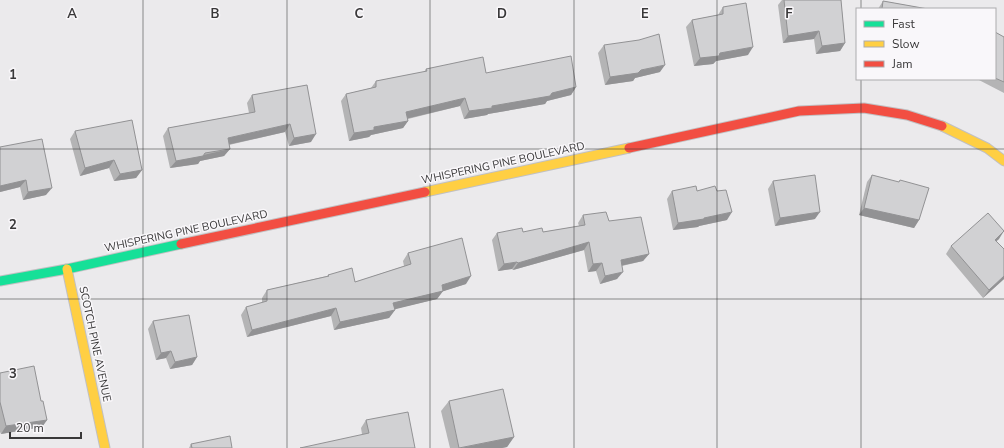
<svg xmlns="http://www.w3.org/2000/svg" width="1004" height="448" font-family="'Nunito Sans',sans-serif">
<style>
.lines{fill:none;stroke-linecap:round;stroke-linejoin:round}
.fast-casing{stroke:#c1c0c2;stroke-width:11}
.slow-casing{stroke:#c1c0c2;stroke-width:11}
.jam-casing{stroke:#c1c0c2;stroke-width:11}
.fast{stroke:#16e098;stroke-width:9}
.slow{stroke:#ffcf43;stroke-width:9}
.jam{stroke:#f24e42;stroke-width:9}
.wall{fill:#b4b4b5}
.shaded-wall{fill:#929294}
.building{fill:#d1d1d3;stroke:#929294}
.grid{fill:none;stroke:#393839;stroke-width:1;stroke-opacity:0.55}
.labels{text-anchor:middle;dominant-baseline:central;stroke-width:3;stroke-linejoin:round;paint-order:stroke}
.street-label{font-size:11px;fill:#393839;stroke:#f9f7fa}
.grid-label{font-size:13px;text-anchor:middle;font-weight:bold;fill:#393839;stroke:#f9f7fa;stroke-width:3;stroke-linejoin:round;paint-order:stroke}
</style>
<rect width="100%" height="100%" fill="#ebeaec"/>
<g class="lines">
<defs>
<polyline id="fast" points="0,281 67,269 181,244"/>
<g id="slow">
<polyline points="942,126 987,148 1004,161"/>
<polyline points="425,192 629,148"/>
<polyline points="67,269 105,448"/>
</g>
<g id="jam">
<polyline points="629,148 799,111 864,108 907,115 942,126"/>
<polyline points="181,244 425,192"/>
</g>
</defs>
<use href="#fast" class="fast-casing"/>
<use href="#slow" class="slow-casing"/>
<use href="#jam" class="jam-casing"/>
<use href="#fast" class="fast"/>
<use href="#slow" class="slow"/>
<use href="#jam" class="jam"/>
</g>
<g class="wall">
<polygon points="782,0 841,0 845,43 840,51 816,54 814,39 783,43 778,5"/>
<polygon points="883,1 928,9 878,9"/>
<polygon points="723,7 748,55 716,61 713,64 694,66 686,27 692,20 718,15"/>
<polygon points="995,32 1004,37 1004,93 977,79 995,79"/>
<polygon points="604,45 660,72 635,78 633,81 605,85 598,53"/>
<polygon points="426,69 486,73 576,87 571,95 547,101 545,104 488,114 487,115 464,119 460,106 408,119 408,121 403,128 371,135 369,137 349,141 341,101 346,94 371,88 376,81 424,72"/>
<polygon points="307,85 311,142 289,146 285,132 229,145 230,149 224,156 200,161 198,164 170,168 163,136 168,128 249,113 247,103 252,95"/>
<polygon points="75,131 142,170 136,178 114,181 109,168 80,176 70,139"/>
<polygon points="0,147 46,195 23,200 20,187 0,192"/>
<polygon points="872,175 919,220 914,228 859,215 867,182"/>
<polygon points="773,181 815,219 775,226 768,189"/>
<polygon points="672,191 697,191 727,220 699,226 698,227 673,230 667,199"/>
<polygon points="583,215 609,221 649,254 643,261 622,266 617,279 600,284 596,271 588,272 584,250 513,270 512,269 498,271 492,240 497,233 543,232 579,226 578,223"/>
<polygon points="999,239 996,241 1004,249 1004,279 983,298 946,254 951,246"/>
<polygon points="408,253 466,284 443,291 437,299 394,309 395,310 389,318 334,330 331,316 247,337 241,315 246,307 262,303 262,298 267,290 327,276 328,275 355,282 404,266 403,261"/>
<polygon points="153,321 197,357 192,365 170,369 166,358 156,360 148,329"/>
<polygon points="0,373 41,401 47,420 42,427 1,434 0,432"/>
<polygon points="449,401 514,437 507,447 502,448 450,448 441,411"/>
<polygon points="366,420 415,448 362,434 361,428"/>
<polygon points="191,444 232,448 189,448"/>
</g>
<g class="shaded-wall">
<polygon points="819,31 814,39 783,43 788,36"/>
<polygon points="845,43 840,51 816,54 822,46"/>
<polygon points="753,47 748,55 716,61 713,64 694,66 700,58 720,53"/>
<polygon points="665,65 660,72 635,78 633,81 605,85 610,77"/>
<polygon points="576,87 571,95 547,101 545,104 488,114 487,115 464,119 469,111 552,93"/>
<polygon points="465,98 460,106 401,120 406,112"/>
<polygon points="408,121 403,128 371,135 369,137 349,141 354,133 374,127"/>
<polygon points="290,124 285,132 222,146 228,138"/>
<polygon points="316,134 311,142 289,146 294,138"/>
<polygon points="230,149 224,156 200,161 198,164 170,168 176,161"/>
<polygon points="114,160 109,168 80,176 85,168"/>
<polygon points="142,170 136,178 114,181 120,174"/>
<polygon points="26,180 20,187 0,192 0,186"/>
<polygon points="52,188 46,195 23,200 28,192"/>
<polygon points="864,208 919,220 914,228 859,215"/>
<polygon points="732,212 727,220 699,226 698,227 673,230 678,223 704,218"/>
<polygon points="820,212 815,219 775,226 780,218"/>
<polygon points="1004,231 999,239 990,247 995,240"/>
<polygon points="589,242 584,250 513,270 518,263"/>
<polygon points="649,254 643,261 615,267 621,260"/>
<polygon points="517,262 512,269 498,271 504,264"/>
<polygon points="602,263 596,271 588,272 593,264"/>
<polygon points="623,272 617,279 600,284 605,276"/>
<polygon points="471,276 466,284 441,292 443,291 437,299 388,311 393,303 442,285"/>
<polygon points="1004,276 1004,279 983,298 989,290"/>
<polygon points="336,308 331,316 247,337 252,330"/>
<polygon points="395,310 389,318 334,330 340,322"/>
<polygon points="171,351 166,358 156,360 161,353"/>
<polygon points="197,357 192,365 170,369 175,362"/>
<polygon points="47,420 42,427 1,434 6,426"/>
<polygon points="514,437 507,447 502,448 461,448"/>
</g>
<g class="building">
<polygon points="784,0 841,0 845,43 822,46 819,31 788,36"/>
<polygon points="883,1 928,9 882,9"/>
<polygon points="746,3 753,47 720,53 719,56 700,58 692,20 723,14 723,7"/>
<polygon points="995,32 1004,37 1004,82 995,78"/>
<polygon points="659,34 665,65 641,70 638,73 610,77 604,45 639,40"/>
<polygon points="571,56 576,87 552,93 550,96 492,106 492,108 469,111 465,98 406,112 408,121 374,127 374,130 354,133 346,94 376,87 376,81 427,71 426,69 483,57 486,73"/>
<polygon points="307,85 316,134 294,138 290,124 228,138 230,149 205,153 203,156 176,161 168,128 255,112 252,95"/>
<polygon points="132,120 142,170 120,174 114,160 85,168 75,131"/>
<polygon points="42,139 52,188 28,192 26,180 0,186 0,147"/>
<polygon points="815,175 820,212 780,218 773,181"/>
<polygon points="872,175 899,182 900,180 929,188 919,220 864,208"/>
<polygon points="696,186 697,191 715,186 717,191 726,190 732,212 704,218 704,219 678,223 672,191"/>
<polygon points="606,212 609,221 641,217 649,254 621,260 623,272 605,276 602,263 593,264 589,242 518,263 517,262 504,264 497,233 522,228 523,232 542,228 543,232 585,225 583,215"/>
<polygon points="988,213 1004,231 995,240 1004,249 1004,276 989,290 951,246"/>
<polygon points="462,238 471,276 442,285 443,291 393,303 395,310 340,322 336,308 252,330 246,307 267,301 267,290 329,276 328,275 352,268 355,282 411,264 408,253"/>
<polygon points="189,315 197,357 175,362 171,351 161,353 153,321"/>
<polygon points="34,366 41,401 43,401 47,420 6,426 0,402 0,373"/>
<polygon points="503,389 514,437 459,448 449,401"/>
<polygon points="408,412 415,448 300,448 369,433 366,420"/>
<polygon points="230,436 232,448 192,448 191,444"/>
</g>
<path class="grid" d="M 143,0 L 143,448M 287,0 L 287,448M 430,0 L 430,448M 574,0 L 574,448M 717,0 L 717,448M 861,0 L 861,9M 861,79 L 861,448M 0,149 L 1004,149M 0,299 L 1004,299"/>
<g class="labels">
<g class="street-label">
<text transform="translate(503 163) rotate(-12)">WHISPERING PINE BOULEVARD</text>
<text transform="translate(186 231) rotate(-12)">WHISPERING PINE BOULEVARD</text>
<text transform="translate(95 344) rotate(78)">SCOTCH PINE AVENUE</text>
</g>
</g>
<g class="grid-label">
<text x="72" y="18">A</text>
<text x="215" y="18">B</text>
<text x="359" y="18">C</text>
<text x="502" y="18">D</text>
<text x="645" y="18">E</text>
<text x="789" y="18">F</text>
<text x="13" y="79">1</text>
<text x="13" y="229">2</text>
<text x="13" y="378">3</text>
</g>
<rect x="856" y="8" width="140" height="72" fill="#f9f7fa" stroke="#acabad"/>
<rect x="864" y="21" width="20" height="6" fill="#16e098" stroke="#acabad"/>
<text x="892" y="28" font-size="12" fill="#393839">Fast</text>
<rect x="864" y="41" width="20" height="6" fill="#ffcf43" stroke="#acabad"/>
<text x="892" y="48" font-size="12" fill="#393839">Slow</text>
<rect x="864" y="61" width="20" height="6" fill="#f24e42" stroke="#acabad"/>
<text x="892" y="68" font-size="12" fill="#393839">Jam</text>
<path d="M10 432v6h71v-6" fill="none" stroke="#393839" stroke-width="2"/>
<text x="16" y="432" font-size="12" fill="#393839" stroke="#f9f7fa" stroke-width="3" paint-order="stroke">20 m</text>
</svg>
